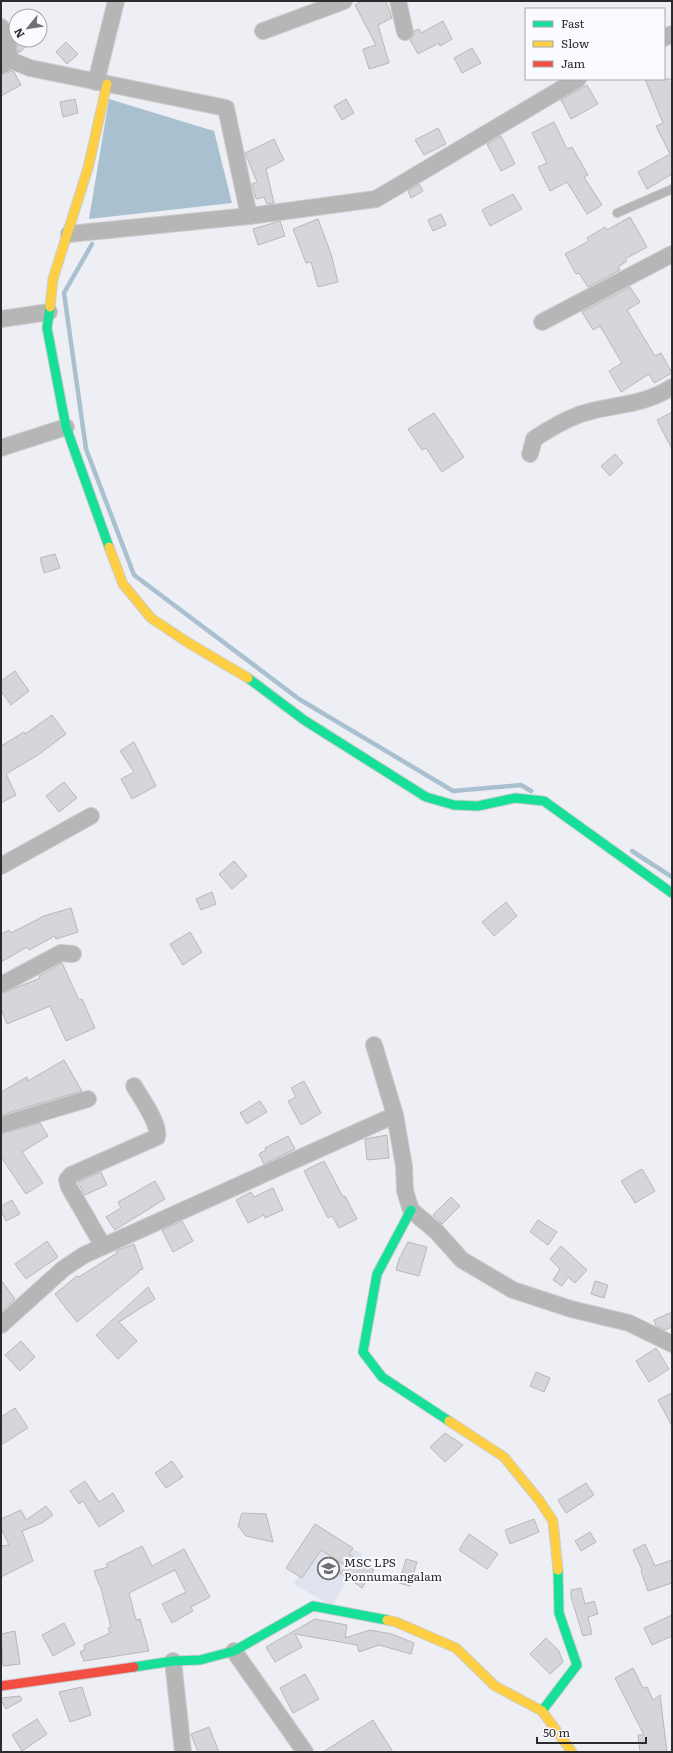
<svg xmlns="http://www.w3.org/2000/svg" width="673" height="1753" font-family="Literata,serif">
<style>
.built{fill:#e0e2ed}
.water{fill:#a8c0cf}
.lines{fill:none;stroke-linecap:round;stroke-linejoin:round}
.stream{stroke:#a8c0cf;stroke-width:4.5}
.building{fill:#d5d6d9;stroke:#b8b8bb}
.lane-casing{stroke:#cccdd0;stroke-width:10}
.street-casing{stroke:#cccdd0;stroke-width:18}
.fast-casing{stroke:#cccdd0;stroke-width:11}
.slow-casing{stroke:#cccdd0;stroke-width:11}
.jam-casing{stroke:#cccdd0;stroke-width:11}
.lane{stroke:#b7b6b6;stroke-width:8}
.street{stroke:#b7b6b6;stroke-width:16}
.fast{stroke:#16e098;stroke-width:9}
.slow{stroke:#ffcf43;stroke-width:9}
.jam{stroke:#f24e42;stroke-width:9}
.labels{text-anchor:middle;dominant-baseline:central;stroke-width:4;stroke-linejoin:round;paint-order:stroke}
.poi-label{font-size:12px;fill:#2c2c2f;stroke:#fafbfe;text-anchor:start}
</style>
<rect width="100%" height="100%" fill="#eeeff4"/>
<polygon class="built" points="324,1532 362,1554 332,1606 294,1584"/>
<polygon class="water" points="109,99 214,131 232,203 89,219"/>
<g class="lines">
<g class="stream">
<polyline points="92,244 64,293 86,449 134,575 299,699 453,791 521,785 531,791"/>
<polyline points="632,851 672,877"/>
</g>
</g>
<g class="building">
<polygon points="362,1 386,1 392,18 378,25 389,63 369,69 363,49 376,45 355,5"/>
<polygon points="443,21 452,39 440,46 439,43 418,54 410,40 414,35 414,31 419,29 421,33"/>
<polygon points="16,40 33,40 19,53"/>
<polygon points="66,42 78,54 67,64 56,52"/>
<polygon points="472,48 481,63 462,73 454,58"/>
<polygon points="11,71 14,72 21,85 1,96 1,75"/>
<polygon points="645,79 672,79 672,174 647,189 638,172 670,154 656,126 663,123"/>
<polygon points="587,85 598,104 571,119 561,100"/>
<polygon points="75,99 78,113 63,117 60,102"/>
<polygon points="346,99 354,113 342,120 334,106"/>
<polygon points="554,122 567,149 572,147 588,175 584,177 602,205 587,214 567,182 550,191 538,167 547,163 532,133"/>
<polygon points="438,128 446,144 424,155 415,140"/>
<polygon points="501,136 515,164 501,171 487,144"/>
<polygon points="274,139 284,160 266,169 274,203 267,204 264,197 256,199 252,184 257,182 245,153"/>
<polygon points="419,184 423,191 411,198 408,191"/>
<polygon points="513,194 522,209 490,226 482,210"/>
<polygon points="441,214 446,225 433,231 428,220"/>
<polygon points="630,217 647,247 625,259 627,261 618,267 620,270 588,287 579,273 576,274 565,254 589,241 587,238 605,227 607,230"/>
<polygon points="318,219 331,254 338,282 318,287 311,262 306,263 293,229"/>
<polygon points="280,221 285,236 258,245 253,229"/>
<polygon points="630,287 640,302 627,310 655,356 661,353 672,373 654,383 649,374 621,392 609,371 622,363 600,326 593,330 582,312"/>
<polygon points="672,412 672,449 657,420"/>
<polygon points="434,413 464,457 442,472 426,448 422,450 408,429"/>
<polygon points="615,454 623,463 610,476 601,466"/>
<polygon points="55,554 60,568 44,573 40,558"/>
<polygon points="15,671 29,691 11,705 1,691 1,681"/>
<polygon points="52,715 66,734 38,755 6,774 16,795 1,803 1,746 24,732 25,734"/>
<polygon points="134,742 156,786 132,799 121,779 134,772 120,751"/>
<polygon points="64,782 77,798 59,812 46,796"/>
<polygon points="234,861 247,876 232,889 219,874"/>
<polygon points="212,892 216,904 201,910 196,899"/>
<polygon points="506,902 517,916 494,936 482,922"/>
<polygon points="71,908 78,932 56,939 55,936 29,950 27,947 1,962 1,934 9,930 11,933 44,916"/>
<polygon points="190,932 202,952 183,965 170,944"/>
<polygon points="62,963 79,1000 82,999 95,1028 66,1041 50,1006 7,1024 1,1008 1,994 40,978 39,976"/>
<polygon points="64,1060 82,1091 1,1115 1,1092 27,1077 28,1081"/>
<polygon points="304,1081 321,1113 301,1125 288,1101 296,1097 291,1088"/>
<polygon points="260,1101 267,1112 247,1124 240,1113"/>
<polygon points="40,1123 48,1136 22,1152 43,1183 26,1194 1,1157 1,1134"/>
<polygon points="387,1135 389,1158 367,1160 365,1139"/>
<polygon points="288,1136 295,1149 264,1164 259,1154 266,1150 265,1148"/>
<polygon points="324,1161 343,1197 345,1196 357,1219 339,1228 332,1216 328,1218 304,1171"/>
<polygon points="642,1169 655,1191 635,1203 621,1181"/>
<polygon points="101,1172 107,1185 85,1195 78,1182"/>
<polygon points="155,1181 165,1199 115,1230 106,1217 121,1208 118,1202"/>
<polygon points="273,1188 283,1210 265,1218 264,1215 248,1223 236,1200 251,1192 254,1197"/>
<polygon points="451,1197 460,1206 442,1224 433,1215"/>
<polygon points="12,1200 20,1214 6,1221 1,1211 1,1206"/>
<polygon points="538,1220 557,1232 548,1245 530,1232"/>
<polygon points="182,1221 193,1241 173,1252 162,1230"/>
<polygon points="47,1241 58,1257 26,1279 15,1264"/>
<polygon points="408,1242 427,1247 419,1276 396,1270 399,1259"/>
<polygon points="134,1244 143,1269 138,1271 139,1272 77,1322 55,1294 77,1276 79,1277 117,1253 116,1251"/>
<polygon points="561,1246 587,1270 575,1283 568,1277 562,1286 553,1280 560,1269 550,1259"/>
<polygon points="1,1280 15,1299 1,1312"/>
<polygon points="595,1281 608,1285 604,1298 591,1294"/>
<polygon points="148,1287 155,1299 119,1322 137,1341 118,1359 96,1335"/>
<polygon points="672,1312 672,1327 665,1330 656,1326 654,1320"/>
<polygon points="21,1341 35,1357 20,1371 5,1355"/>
<polygon points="656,1348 669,1369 649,1382 636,1361"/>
<polygon points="536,1372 550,1378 544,1392 530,1386"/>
<polygon points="672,1393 672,1426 658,1400"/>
<polygon points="15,1408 28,1428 1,1445 1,1417"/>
<polygon points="445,1433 463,1445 445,1462 430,1447"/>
<polygon points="172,1461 183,1477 166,1488 155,1473"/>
<polygon points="85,1481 99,1502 113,1493 124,1511 99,1527 83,1501 79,1504 70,1491"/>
<polygon points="586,1483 594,1495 566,1513 558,1500"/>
<polygon points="46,1506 53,1515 42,1523 22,1531 33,1561 1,1577 1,1546 9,1545 1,1528 1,1519 21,1510 26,1520"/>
<polygon points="242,1513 266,1514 273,1542 246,1536 238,1526"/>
<polygon points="534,1519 539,1532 510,1544 505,1530"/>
<polygon points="315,1524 353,1548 349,1554 374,1570 362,1588 340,1573 346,1566 321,1550 302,1578 286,1568"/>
<polygon points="590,1532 596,1542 581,1551 575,1541"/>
<polygon points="469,1534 498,1554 487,1569 459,1550"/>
<polygon points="645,1544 655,1566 672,1560 672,1583 648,1591 641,1571 642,1570 633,1550"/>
<polygon points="142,1546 152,1566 184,1549 210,1597 191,1607 193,1611 172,1623 162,1604 186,1592 175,1570 129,1593 136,1620 140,1619 149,1651 84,1661 80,1652 85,1649 84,1645 110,1633 108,1628 111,1627 100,1585 99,1585 94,1571 108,1567 106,1564"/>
<polygon points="406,1559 417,1562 410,1586 399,1583"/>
<polygon points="581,1588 585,1604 594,1601 598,1614 588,1617 592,1634 583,1636 571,1597 571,1590"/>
<polygon points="672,1615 672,1636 652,1645 644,1628"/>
<polygon points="315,1619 347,1625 345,1638 370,1630 392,1634 414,1643 411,1654 379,1645 359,1652 357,1645 295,1634 302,1647 275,1662 266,1647"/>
<polygon points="64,1623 75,1644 53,1656 42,1635"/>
<polygon points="15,1631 20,1664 3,1666 1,1634"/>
<polygon points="546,1638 559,1651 563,1662 550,1674 530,1654"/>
<polygon points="633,1668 643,1688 647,1687 653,1700 660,1695 667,1752 640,1752 638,1735 644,1735 615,1678"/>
<polygon points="305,1674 319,1699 293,1713 280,1688"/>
<polygon points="82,1687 91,1715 70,1722 59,1692"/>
<polygon points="20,1696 22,1700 6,1709 1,1700 1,1698"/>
<polygon points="37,1719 47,1734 22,1751 12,1735"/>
<polygon points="373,1720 393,1752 323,1752"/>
<polygon points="209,1727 219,1752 198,1752 191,1734"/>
</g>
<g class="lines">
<defs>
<polyline id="lane" points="617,213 672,189"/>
<g id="street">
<polyline points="398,1 405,32"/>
<polyline points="1,27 8,46 10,60 1,66"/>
<polyline points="263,31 344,1"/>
<polyline points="664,38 672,34"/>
<polyline points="10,60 30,68 226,108 249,216"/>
<polyline points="96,82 116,1"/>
<polyline points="69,234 249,216 376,199 578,79"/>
<polyline points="1,319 49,312"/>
<polyline points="542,322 672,254"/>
<polyline points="1,448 66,427"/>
<path d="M 530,454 L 534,439 C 549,429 564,420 581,414 C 611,404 644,406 672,387"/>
<polyline points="1,866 91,816"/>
<polyline points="1,985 61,953 73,954"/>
<polyline points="374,1045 395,1115 404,1166 405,1191 411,1210 436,1231 462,1260 513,1290 571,1309 629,1323 672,1344"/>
<polyline points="1,1125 88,1099"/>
<path d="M 103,1246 L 69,1187 L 67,1180 L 71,1175 L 157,1137 C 160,1124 141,1098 134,1086"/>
<polyline points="1,1325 63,1269 84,1255 395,1115"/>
<polyline points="234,1651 305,1752"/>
<polyline points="173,1661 183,1752"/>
</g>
<g id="fast">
<polyline points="50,307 47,328 66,427 109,547"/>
<polyline points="248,678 304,720 426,797 454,805 478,806 515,798 544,801 672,893"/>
<polyline points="411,1210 377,1274 363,1352 382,1377 449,1421"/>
<polyline points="134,1667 173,1661 200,1660 234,1651 313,1606 387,1620"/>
<polyline points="542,1711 577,1665 559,1613 558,1570"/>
</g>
<g id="slow">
<polyline points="50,307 53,279 88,168 107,84"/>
<polyline points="109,547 123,584 151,618 187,642 248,678"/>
<polyline points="449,1421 504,1457 539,1500 553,1521 558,1570"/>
<polyline points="387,1620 396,1622 456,1648 495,1686 542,1711 572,1752"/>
</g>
<polyline id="jam" points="1,1686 134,1667"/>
</defs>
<use href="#lane" class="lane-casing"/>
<use href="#street" class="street-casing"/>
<use href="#fast" class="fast-casing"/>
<use href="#slow" class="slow-casing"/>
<use href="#jam" class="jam-casing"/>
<use href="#lane" class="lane"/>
<use href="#street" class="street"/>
<use href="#fast" class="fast"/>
<use href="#slow" class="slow"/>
<use href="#jam" class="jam"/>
</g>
<defs>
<symbol id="school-ring" viewBox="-11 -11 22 22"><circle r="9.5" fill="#fafbfe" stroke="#707074" stroke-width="1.5"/><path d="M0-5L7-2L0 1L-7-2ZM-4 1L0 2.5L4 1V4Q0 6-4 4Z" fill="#707074"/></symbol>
</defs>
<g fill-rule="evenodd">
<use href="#school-ring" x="316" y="1556" width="25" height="25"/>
</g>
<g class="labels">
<g class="poi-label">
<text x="344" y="1562">MSC LPS<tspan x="344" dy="14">Ponnumangalam</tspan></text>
</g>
</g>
<rect width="673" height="1753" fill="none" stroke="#2c2c2f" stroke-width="4"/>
<rect x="525" y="8" width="140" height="72" fill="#fafbfe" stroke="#a8a8ab"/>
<rect x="533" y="21" width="20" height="6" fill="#16e098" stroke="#a8a8ab"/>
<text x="561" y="28" font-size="12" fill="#2c2c2f">Fast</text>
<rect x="533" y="41" width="20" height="6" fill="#ffcf43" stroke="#a8a8ab"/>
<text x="561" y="48" font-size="12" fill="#2c2c2f">Slow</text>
<rect x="533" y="61" width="20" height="6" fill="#f24e42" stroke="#a8a8ab"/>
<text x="561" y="68" font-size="12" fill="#2c2c2f">Jam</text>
<g transform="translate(28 28) rotate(240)"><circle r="19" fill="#fafbfe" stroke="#a8a8ab"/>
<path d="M0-3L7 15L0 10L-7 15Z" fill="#707074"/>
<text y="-6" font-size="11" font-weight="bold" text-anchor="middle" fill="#2c2c2f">N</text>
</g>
<path d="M537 1737v6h109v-6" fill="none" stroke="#2c2c2f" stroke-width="2"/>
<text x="543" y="1737" font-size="12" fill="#2c2c2f" stroke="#fafbfe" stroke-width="3" paint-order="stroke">50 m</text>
</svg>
